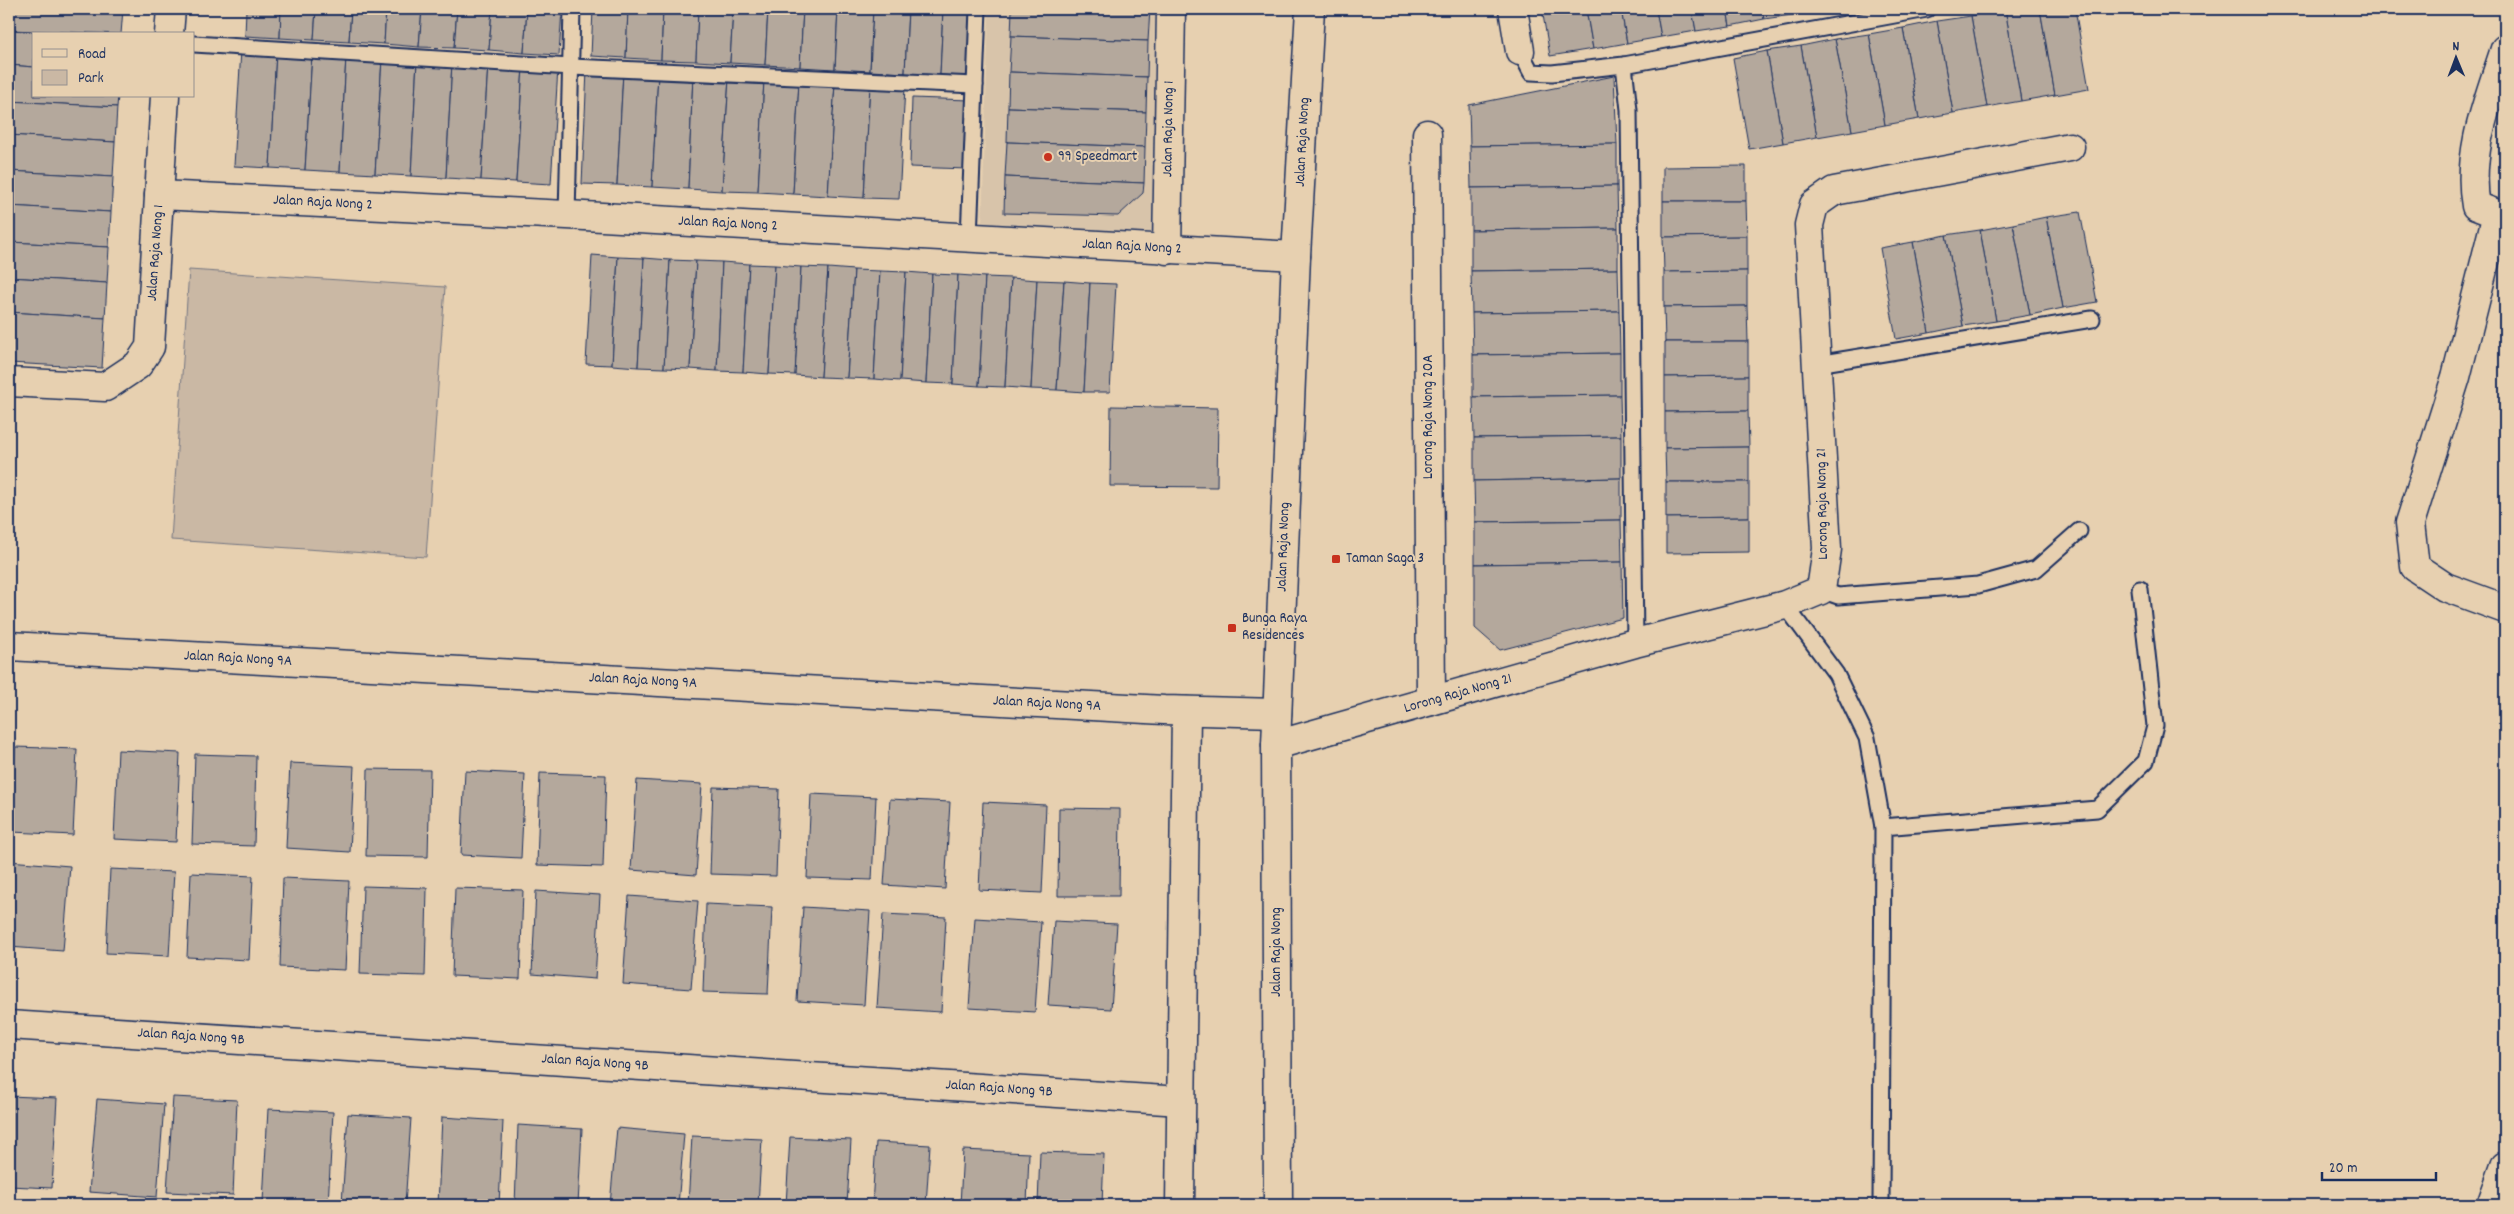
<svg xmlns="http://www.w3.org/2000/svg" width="2514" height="1214" font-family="Dekko,sans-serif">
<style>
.built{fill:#d8c4aa}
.green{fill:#cab8a4;stroke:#727481}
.building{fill:#b4a89c;stroke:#1b2f5e}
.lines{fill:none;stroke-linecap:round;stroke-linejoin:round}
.lane-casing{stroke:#1b2f5e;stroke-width:19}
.street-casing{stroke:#1b2f5e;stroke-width:31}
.secondary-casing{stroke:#1b2f5e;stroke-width:31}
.lane{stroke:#e7d0b0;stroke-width:15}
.street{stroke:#e7d0b0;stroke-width:28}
.secondary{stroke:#e7d0b0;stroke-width:28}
.poi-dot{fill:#c8321e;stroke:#e7d0b0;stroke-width:2}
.labels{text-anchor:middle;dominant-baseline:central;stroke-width:4;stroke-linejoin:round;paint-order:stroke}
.street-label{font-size:15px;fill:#1b2f5e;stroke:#e7d0b0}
.poi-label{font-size:15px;fill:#1b2f5e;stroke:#e7d0b0;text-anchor:start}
</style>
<rect width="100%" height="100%" fill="#e7d0b0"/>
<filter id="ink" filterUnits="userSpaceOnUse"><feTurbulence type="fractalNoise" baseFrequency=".02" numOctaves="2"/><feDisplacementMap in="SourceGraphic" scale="10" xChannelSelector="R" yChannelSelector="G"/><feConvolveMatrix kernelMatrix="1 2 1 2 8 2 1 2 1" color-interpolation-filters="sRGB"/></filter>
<g filter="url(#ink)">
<polygon class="built" points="989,9 1155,9 1153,232 982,226"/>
<polygon class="green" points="189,270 445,287 426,557 171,540"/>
<g class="building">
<polygon points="10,9 123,9 121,34 9,30"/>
<polygon points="246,9 281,9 280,38 245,36"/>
<polygon points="281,9 316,9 314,40 280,38"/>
<polygon points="316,9 351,9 349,42 314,40"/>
<polygon points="351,9 386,9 384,44 349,42"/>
<polygon points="386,9 422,9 419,47 384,44"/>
<polygon points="422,9 457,9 454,48 419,47"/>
<polygon points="457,9 492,9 489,50 454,48"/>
<polygon points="492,9 527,9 524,53 489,50"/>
<polygon points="527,9 562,9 559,55 524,53"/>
<polygon points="593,9 628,9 626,58 591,56"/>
<polygon points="628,9 663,9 661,60 626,58"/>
<polygon points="663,9 698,9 696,61 661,60"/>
<polygon points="698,9 733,9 730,63 696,61"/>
<polygon points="733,9 768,9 765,65 730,63"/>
<polygon points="768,9 803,9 800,67 765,65"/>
<polygon points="803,9 838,9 835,69 800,67"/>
<polygon points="838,9 873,9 870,71 835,69"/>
<polygon points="873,9 908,9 905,73 870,71"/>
<polygon points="908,9 943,9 940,75 905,73"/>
<polygon points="943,9 978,9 975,77 940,75"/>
<polygon points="1012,9 1150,9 1148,41 1011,36"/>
<polygon points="1542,9 1586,9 1593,49 1550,56"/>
<polygon points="1586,9 1621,9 1627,43 1593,49"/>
<polygon points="1621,9 1656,9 1661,37 1627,43"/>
<polygon points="1656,9 1692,9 1696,31 1661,37"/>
<polygon points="1692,9 1727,9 1730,26 1696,31"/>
<polygon points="1727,9 1762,9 1764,19 1730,26"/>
<polygon points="1762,9 1798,9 1799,14 1764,19"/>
<polygon points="1798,9 1828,9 1799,14"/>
<polygon points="2005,9 2040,9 2055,95 2021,101"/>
<polygon points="2005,9 2021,101 1987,107 1971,16"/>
<polygon points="2040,9 2075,9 2089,89 2055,95"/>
<polygon points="1971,16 1987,107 1953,113 1937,21"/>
<polygon points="1937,21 1953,113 1919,119 1903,28"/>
<polygon points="1903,28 1919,119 1885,125 1869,34"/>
<polygon points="9,30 81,34 34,34 34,67 9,65"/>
<polygon points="1869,34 1885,125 1852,131 1835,39"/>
<polygon points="1011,36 1148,41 1147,77 1009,72"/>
<polygon points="1835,39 1852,131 1817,137 1801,46"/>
<polygon points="1801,46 1817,137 1783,143 1767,51"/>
<polygon points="241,50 276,52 270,168 234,166"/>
<polygon points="1767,51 1783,143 1749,149 1733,58"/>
<polygon points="276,52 312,54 305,170 270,168"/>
<polygon points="312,54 346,56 340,172 305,170"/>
<polygon points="346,56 382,59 375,174 340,172"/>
<polygon points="382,59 417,60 411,176 375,174"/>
<polygon points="417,60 452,62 446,178 411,176"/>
<polygon points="452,62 488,64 481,180 446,178"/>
<polygon points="488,64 523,66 516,182 481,180"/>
<polygon points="9,65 34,67 34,96 118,96 117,107 9,101"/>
<polygon points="523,66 558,68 551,184 516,182"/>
<polygon points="587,70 623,72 617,185 582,184"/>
<polygon points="623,72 658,74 652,187 617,185"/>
<polygon points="1009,72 1147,77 1146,112 1008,107"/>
<polygon points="658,74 693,76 688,189 652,187"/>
<polygon points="693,76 729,78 722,191 688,189"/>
<polygon points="1614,76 1617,144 1470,146 1469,105"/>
<polygon points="729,78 764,80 758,192 722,191"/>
<polygon points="764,80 799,81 793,194 758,192"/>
<polygon points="799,81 835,83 828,196 793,194"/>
<polygon points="835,83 870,85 864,198 828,196"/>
<polygon points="870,85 905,87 899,199 864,198"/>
<polygon points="912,98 970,100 967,169 910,167"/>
<polygon points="9,101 117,107 115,142 9,135"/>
<polygon points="1008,107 1146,112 1145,147 1007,142"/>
<polygon points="9,135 115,142 113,177 9,171"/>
<polygon points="1007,142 1145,147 1144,183 1005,177"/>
<polygon points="1617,144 1617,186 1471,188 1470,146"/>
<polygon points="1746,166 1746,201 1663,201 1663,167"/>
<polygon points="9,171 113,177 111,212 9,206"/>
<polygon points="1005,177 1144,183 1143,193 1118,216 1004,213"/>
<polygon points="1617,186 1618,228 1471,230 1471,188"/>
<polygon points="1663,201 1746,201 1747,236 1663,237"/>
<polygon points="9,206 111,212 109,247 9,242"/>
<polygon points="2080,212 2097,302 2063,308 2046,217"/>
<polygon points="2046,217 2063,308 2030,315 2013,224"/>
<polygon points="2013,224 2030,315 1996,321 1980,230"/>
<polygon points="1618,228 1618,269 1471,271 1471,230"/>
<polygon points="1980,230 1996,321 1963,326 1946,235"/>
<polygon points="1946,235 1963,326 1929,333 1913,242"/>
<polygon points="1747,236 1747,271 1664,272 1663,237"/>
<polygon points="9,242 109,247 107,283 9,277"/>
<polygon points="1913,242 1929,333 1896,339 1880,248"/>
<polygon points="592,255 618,257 612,365 586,364"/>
<polygon points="618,257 644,258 638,367 612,365"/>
<polygon points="644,258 670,260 664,368 638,367"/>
<polygon points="670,260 696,261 690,369 664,368"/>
<polygon points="696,261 722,262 717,371 690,369"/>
<polygon points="722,262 749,264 743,372 717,371"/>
<polygon points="749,264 775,265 769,374 743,372"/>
<polygon points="775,265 801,267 795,375 769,374"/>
<polygon points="801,267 828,268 821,377 795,375"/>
<polygon points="828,268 854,270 847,378 821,377"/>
<polygon points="1618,269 1619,311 1472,313 1471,271"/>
<polygon points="854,270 880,271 874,379 847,378"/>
<polygon points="880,271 906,272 900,381 874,379"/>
<polygon points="1747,271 1747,306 1664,307 1664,272"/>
<polygon points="906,272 932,274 926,383 900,381"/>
<polygon points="932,274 958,275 953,384 926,383"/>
<polygon points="958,275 985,277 979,386 953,384"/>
<polygon points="9,277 107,283 105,318 9,312"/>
<polygon points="985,277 1011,278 1005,387 979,386"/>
<polygon points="1011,278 1037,280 1031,389 1005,387"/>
<polygon points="1037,280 1064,281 1057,390 1031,389"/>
<polygon points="1064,281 1090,283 1084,392 1057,390"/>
<polygon points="1090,283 1116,284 1110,392 1084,392"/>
<polygon points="1747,306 1748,342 1665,342 1664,307"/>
<polygon points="1619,311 1620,353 1473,355 1472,313"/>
<polygon points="9,312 105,318 102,368 9,363"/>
<polygon points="1665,342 1748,342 1748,376 1665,377"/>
<polygon points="1620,353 1620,395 1473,397 1473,355"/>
<polygon points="1748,376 1748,411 1665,412 1665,377"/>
<polygon points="1620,395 1621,436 1474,438 1473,397"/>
<polygon points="1111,406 1218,408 1217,487 1110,486"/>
<polygon points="1748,411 1749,447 1665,448 1665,412"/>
<polygon points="1621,436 1621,478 1474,481 1474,438"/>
<polygon points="1749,447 1749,482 1666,482 1665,448"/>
<polygon points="1621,478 1621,520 1475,522 1474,481"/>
<polygon points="1666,482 1749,482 1749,517 1666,518"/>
<polygon points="1749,517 1749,552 1666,553 1666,518"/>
<polygon points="1621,520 1622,562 1475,564 1475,522"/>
<polygon points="1622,562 1623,618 1500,650 1475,628 1475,564"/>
<polygon points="15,747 77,749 73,835 12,832"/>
<polygon points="118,750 180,753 176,842 114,839"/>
<polygon points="195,754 256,756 254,846 192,844"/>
<polygon points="290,763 354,766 350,852 286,848"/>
<polygon points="368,769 430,770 428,857 366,856"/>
<polygon points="465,771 525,774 521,858 461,855"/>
<polygon points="540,773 606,775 603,867 537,865"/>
<polygon points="637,780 702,784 696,875 631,870"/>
<polygon points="713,787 779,789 776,876 710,874"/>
<polygon points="811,794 876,797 872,880 807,878"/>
<polygon points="890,799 950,802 945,889 884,885"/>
<polygon points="983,802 1046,805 1042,893 979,890"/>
<polygon points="1059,808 1120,809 1119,896 1058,896"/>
<polygon points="9,861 70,866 63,951 9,947"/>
<polygon points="110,869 174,872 169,956 106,953"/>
<polygon points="191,873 253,876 249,960 187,957"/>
<polygon points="283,878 349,881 345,970 280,967"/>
<polygon points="363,886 427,888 425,976 360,974"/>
<polygon points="455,888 523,890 520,979 452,976"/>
<polygon points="536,891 600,895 595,979 532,974"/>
<polygon points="629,896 698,901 691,989 623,984"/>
<polygon points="706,904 772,907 768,994 703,992"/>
<polygon points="803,907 870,911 864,1005 797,1001"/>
<polygon points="883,914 946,917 941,1012 877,1008"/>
<polygon points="975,918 1041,922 1035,1012 969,1008"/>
<polygon points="1054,921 1117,924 1111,1009 1048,1005"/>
<polygon points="9,1096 57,1098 52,1188 9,1186"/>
<polygon points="173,1097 237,1100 233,1195 167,1192"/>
<polygon points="97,1099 164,1104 157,1197 89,1192"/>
<polygon points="268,1109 333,1112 328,1205 263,1202"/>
<polygon points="348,1114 411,1118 405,1205 342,1203"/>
<polygon points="442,1117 503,1121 499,1205 438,1205"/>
<polygon points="518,1125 582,1129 578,1205 515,1205"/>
<polygon points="617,1128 684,1134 678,1205 610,1205"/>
<polygon points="692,1136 762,1139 758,1205 688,1205"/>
<polygon points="790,1137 851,1140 847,1205 786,1205"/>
<polygon points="876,1142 930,1145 926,1205 872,1205"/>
<polygon points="963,1150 1029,1153 1027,1205 960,1205"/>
<polygon points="1040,1152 1104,1154 1102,1205 1038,1205"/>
</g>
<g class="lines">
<defs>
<g id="lane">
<polyline points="194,44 571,67 975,85"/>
<polyline points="1520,51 1531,72 1552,73 1624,65 1927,9"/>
<polyline points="1624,65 1629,110 1635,643"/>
<polyline points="567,215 572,9"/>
<polyline points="969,238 978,9"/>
<polyline points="1817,364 2092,319"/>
<polyline points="1821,590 1838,596 1978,585 2036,569 2079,531"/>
<polyline points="1785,605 1836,674 1867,738 1883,827 1881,1205"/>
<polyline points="1883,827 2097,809 2146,761 2155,726 2140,589"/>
</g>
<g id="street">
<polyline points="1513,9 1520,51"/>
<polyline points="169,34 171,9"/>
<path d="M 2505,49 C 2489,99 2466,152 2476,206 L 2505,217"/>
<polyline points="1427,134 1431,701"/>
<polyline points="159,195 567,215 1296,256"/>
<polyline points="2497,214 2456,377 2410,523 2415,567 2445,587 2505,609"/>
<polyline points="1167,250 1171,9"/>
<polyline points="9,382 105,387 138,365 150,347 165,96"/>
<polyline points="9,646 1164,710 1277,713"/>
<polyline points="1276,745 1635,643 1785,605 1821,590 1827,549 1809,225 1814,205 1834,191 2070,147"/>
<polyline points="9,1025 1181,1101"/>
<polyline points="1180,1205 1186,711"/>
<polyline points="2491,1205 2505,1166"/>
</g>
<polyline id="secondary" points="1278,1205 1276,745 1296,256 1310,9"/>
</defs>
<use href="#lane" class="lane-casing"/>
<use href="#street" class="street-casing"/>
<use href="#secondary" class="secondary-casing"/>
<use href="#lane" class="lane"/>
<use href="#street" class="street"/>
<use href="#secondary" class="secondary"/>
</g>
</g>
<g class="poi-dot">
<circle cx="1048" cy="157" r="5"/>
<rect x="1331" y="554" width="10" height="10" rx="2.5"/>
<rect x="1227" y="623" width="10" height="10" rx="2.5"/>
</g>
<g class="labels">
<g class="street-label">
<text transform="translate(1169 129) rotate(-89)">Jalan Raja Nong 1</text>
<text transform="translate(1303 142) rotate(-87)">Jalan Raja Nong</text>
<text transform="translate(323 203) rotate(3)">Jalan Raja Nong 2</text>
<text transform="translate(728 224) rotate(3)">Jalan Raja Nong 2</text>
<text transform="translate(1132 247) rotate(3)">Jalan Raja Nong 2</text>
<text transform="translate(156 253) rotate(-86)">Jalan Raja Nong 1</text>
<text transform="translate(1429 417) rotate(-90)">Lorong Raja Nong 20A</text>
<text transform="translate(1823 504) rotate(-91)">Lorong Raja Nong 21</text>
<text transform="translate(1284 547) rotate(-88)">Jalan Raja Nong</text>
<text transform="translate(238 659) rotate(3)">Jalan Raja Nong 9A</text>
<text transform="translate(643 681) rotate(3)">Jalan Raja Nong 9A</text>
<text transform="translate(1458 694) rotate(-16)">Lorong Raja Nong 21</text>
<text transform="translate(1047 704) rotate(3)">Jalan Raja Nong 9A</text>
<text transform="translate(1277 952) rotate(-90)">Jalan Raja Nong</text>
<text transform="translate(191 1037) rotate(4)">Jalan Raja Nong 9B</text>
<text transform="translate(595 1063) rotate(4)">Jalan Raja Nong 9B</text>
<text transform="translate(999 1089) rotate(4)">Jalan Raja Nong 9B</text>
</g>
<g class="poi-label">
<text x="1058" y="157">99 Speedmart</text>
<text x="1346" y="559">Taman Saga 3</text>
<text x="1242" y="619">Bunga Raya<tspan x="1242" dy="17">Residences</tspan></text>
</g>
</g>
<rect width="2514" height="1214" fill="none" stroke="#e7d0b0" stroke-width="30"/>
<rect x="15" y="15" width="2484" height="1184" fill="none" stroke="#1b2f5e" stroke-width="2" filter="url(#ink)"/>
<rect x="32" y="32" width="162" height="65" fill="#e7d0b0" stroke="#95908f"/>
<rect x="42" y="49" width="25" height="8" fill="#e7d0b0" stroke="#95908f"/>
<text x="78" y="58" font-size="15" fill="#1b2f5e">Road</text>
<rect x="42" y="70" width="25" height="15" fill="#cab8a4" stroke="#95908f"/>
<text x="78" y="82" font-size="15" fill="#1b2f5e">Park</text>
<g transform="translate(2456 58) rotate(359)" stroke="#e7d0b0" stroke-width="4" paint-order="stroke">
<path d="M0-4L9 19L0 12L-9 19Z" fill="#1b2f5e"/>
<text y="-8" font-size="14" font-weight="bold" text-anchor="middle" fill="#1b2f5e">N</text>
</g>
<path d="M2322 1172v8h114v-8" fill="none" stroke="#1b2f5e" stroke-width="2.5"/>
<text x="2329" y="1172" font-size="15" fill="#1b2f5e" stroke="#e7d0b0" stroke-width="4" paint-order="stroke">20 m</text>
</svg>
